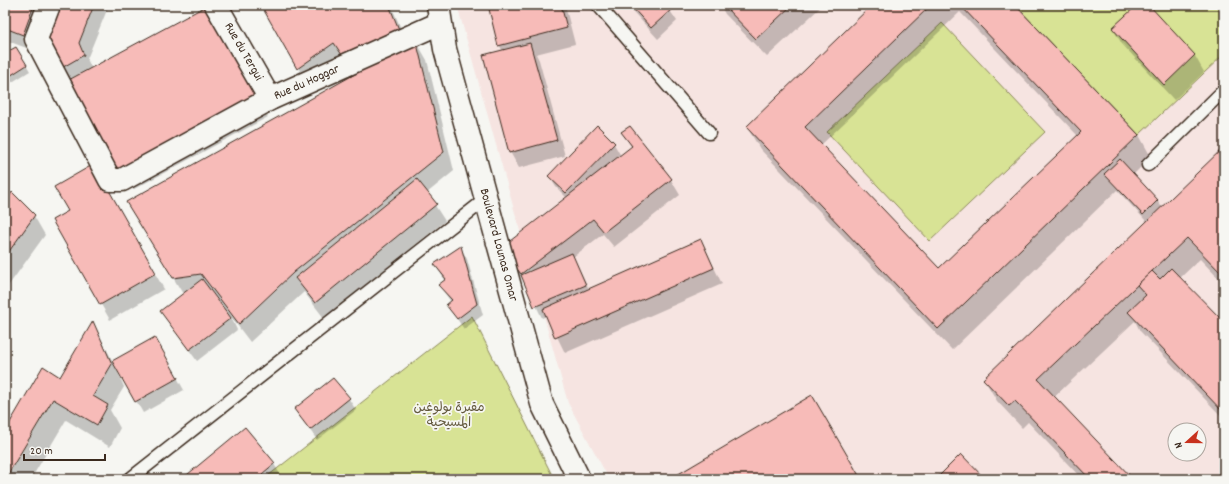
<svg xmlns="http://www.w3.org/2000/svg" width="1229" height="484" font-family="Dekko,'Playpen Sans Arabic',sans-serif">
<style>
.built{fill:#f6e4e1;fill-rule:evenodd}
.green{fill:#d8e395;stroke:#8a865a}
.shadow{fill:#0003;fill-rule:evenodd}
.building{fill:#f7bbb8;stroke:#3b2a1e}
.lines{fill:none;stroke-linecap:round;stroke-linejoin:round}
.lane-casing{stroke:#3b2a1e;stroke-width:15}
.street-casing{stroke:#3b2a1e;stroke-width:25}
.secondary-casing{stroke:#3b2a1e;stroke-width:25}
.lane{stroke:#f6f6f2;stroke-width:12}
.street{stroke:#f6f6f2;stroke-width:22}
.secondary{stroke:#f6f6f2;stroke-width:22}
.labels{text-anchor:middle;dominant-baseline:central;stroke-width:3.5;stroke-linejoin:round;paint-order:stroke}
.street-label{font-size:13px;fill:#3b2a1e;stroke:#f6f6f2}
.park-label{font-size:13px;fill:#62583c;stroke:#f6f6f2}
</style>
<rect width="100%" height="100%" fill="#f6f6f2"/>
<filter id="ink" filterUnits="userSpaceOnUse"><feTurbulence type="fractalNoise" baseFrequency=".025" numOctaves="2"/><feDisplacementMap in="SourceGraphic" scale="8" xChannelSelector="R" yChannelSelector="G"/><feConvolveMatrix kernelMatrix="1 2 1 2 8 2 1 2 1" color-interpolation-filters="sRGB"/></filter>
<g filter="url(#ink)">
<path class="built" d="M 457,5 L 1224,5 L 1224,479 L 609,479 L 568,403 ZM 1175,430 L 1199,430 L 1199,454 L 1175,454 Z"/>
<g class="green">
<polygon points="1015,5 1224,5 1224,54 1139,135"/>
<polygon points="942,23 1045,132 930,241 827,132"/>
<polygon points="472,316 554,479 264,479"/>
</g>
<g class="shadow">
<polygon points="5,5 48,5 32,50 5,40"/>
<polygon points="57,5 109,5 87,59 92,69 219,25 268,117 134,189 115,178 52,58"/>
<polygon points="262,5 391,5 408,45 416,41 427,60 454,171 427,193 445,221 324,318 304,292 250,342 231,317 237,330 197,361 161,311 183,294 139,221 355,75 348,65 311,90"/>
<polygon points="489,5 565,5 575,44 536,54 539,60 565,156 519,168 510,152 503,51 499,45"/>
<polygon points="627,5 666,5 677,21 658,39"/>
<polygon points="720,5 823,5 767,57 725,14"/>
<path d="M 874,5 L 1014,5 L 1139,135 L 1151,157 L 1133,175 L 1158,201 L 1162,208 L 1224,148 L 1224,284 L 1200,259 L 1180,278 L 1224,324 L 1224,419 L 1140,331 L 1135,321 L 1054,397 L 1132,479 L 1082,479 L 1028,422 L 1022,428 L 997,401 L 984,379 L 1147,222 L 1117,190 L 952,350 L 760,149 L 747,127 ZM 960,12 L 1078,136 L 939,270 L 821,145 Z"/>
<polygon points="1138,5 1147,5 1195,56 1204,72 1174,100 1122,44 1113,29"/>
<polygon points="16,48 30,71 9,84 5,77 5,54"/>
<polygon points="623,132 671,180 680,195 614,247 603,234 573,257 589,289 701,240 722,284 565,353 547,316 542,318 524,280 511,264 567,198 556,187 549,176 614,144 621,156 632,148"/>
<polygon points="93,165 164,289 110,320 53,220 69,211"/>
<polygon points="5,205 34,216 45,235 6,289"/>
<polygon points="461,248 467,259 483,315 464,329 448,306 451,302 439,285 445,280 435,265"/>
<polygon points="93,323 113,362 155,338 184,390 143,413 118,369 117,370 124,387 110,410 120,428 110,447 66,420 31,479 5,479 5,433 61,378"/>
<polygon points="5,349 9,355 5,363"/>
<polygon points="349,399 356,410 317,440 295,409"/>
<polygon points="245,428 274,464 283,479 183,479"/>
</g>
<g class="building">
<polygon points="5,5 34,5 23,35 5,28"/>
<polygon points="56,5 94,5 79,43 84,55 58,70 41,42"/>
<polygon points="208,5 258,98 122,170 103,159 65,82"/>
<polygon points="261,5 389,5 400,32 344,58 334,43 297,69"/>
<polygon points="488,5 561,5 567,28 498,46"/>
<polygon points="630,5 668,5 672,9 651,28"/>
<polygon points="723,5 792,5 756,39"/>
<polygon points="872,5 931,5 805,127 939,268 1081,132 960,5 1015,5 1139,135 938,329 746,127"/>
<polygon points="1137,5 1149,5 1195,55 1164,85 1112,28"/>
<polygon points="416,40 444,152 294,272 239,324 201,274 173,278 126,202"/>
<polygon points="530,43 557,140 509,153 483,55"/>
<polygon points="16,47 27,65 5,79 5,53"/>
<polygon points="597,125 615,143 566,193 548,176"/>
<polygon points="630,126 672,179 604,232 593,219 521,274 501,248 632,146 621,132"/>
<polygon points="1224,147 1224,276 1187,238 1038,379 1133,479 1090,479 1015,401 1009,406 983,379"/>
<polygon points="1120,159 1158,200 1143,215 1104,174"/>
<polygon points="94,164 156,273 100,305 52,220 68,211 54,187"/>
<polygon points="417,179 437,204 315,303 295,278"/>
<polygon points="12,192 35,215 5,257 5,203"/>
<polygon points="701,239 714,268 555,338 543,309"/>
<polygon points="461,246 477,304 457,319 446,305 452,300 438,285 446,279 434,264"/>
<polygon points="572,253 586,285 534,307 521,275"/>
<polygon points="1171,268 1224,322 1224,413 1128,312 1146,295 1137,285 1152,271 1160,279"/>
<polygon points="202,279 231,318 189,350 160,311"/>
<polygon points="93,321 112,364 93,396 108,405 97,425 53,399 5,479 5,431 43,366 60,377"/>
<polygon points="155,337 178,378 135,402 112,361"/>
<polygon points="333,378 350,398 310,430 294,409"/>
<polygon points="812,395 861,479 670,479"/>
<polygon points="245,427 275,463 256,479 182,479"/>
<polygon points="961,454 985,479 936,479"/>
</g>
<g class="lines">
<defs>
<g id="lane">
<polyline points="598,5 709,133"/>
<polyline points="1148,165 1224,90"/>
<polyline points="130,479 486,199"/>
</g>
<g id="street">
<polyline points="49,5 36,39 110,180 122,180 270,99 440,23"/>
<polyline points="216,5 270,99"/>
</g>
<polyline id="secondary" points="438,5 445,49 542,404 579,479"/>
</defs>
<use href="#lane" class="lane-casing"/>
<use href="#street" class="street-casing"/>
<use href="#secondary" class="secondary-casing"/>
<use href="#lane" class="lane"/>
<use href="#street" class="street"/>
<use href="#secondary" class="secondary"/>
</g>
</g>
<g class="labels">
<g class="street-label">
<text transform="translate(243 52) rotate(60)">Rue du Tergui</text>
<text transform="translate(307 83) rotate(-24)">Rue du Hoggar</text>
<text transform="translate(498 245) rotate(75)">Boulevard Lounas Omar</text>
</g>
<g class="park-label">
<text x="449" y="408">مقبرة بولوغين<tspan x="449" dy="15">المسيحية</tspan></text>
</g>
</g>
<rect width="1229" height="484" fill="none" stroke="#f6f6f2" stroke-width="20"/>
<rect x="10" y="10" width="1209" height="464" fill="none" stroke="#3b2a1e" stroke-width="1.5" filter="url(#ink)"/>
<g transform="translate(1187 442) rotate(249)"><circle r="19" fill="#f6f6f2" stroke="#aba49d"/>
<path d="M0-3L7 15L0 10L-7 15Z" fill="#c8321e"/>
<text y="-6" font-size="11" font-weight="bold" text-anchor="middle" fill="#3b2a1e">N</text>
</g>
<path d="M24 454v6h81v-6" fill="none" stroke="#3b2a1e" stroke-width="2"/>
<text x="30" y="454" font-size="12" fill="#3b2a1e" stroke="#f6f6f2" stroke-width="3" paint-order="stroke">20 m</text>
</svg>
